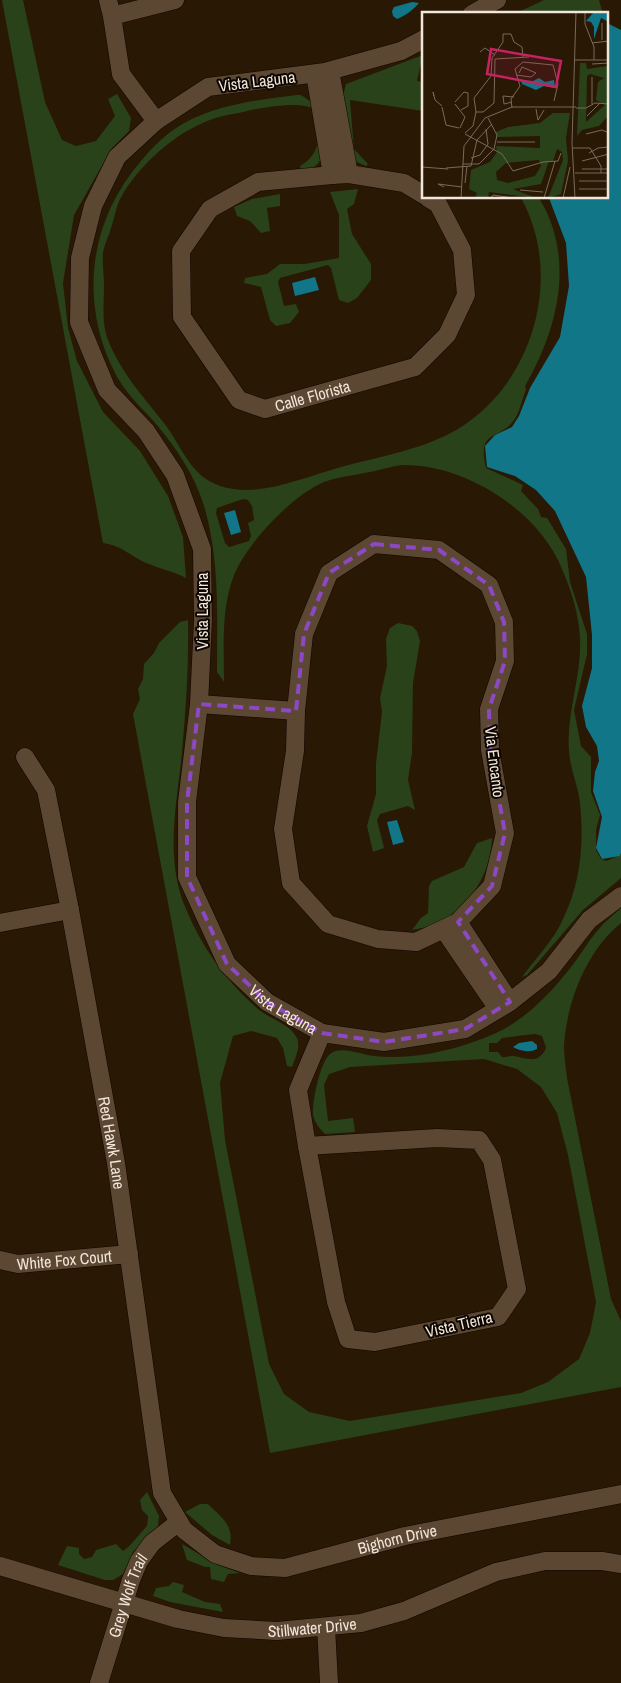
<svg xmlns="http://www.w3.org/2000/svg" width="621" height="1683" font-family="'Archivo Narrow',sans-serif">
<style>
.green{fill:#294219;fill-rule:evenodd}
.water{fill:#107688}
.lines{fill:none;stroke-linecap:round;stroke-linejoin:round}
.minor-casing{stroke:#110400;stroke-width:19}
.minor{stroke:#5b4732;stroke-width:18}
.marked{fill:none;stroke:#8d48c3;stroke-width:4;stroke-dasharray:10 6;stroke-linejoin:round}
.labels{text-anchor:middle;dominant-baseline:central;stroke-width:4;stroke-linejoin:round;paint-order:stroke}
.street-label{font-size:16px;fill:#f2e6da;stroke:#0c0601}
.inset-road{fill:none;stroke:#796a5a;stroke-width:1}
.view{fill:#c42261;fill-opacity:0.15;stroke:#c42261;stroke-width:2.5}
.inset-edge{fill:none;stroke:#f2e6da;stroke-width:2.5}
</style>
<rect width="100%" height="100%" fill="#291804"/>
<g class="green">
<path d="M 2,0 L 23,0 L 45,102 L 62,140 L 76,146 L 96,141 L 115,116 L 108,99 L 117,94 L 131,118 L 129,131 L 112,148 L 74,215 L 63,283 L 68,328 L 77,361 L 103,412 L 140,451 L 168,496 L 183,537 L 186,578 C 173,571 163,570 149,564 C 130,557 126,547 103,543 Z"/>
<polygon points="544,0 599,0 603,14 514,14"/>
<polygon points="423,55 423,63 421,63 417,81 423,82 423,111 350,100 354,149 368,164 366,166 352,160 343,96 346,84"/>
<path d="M 296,95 L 301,95 L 310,101 L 313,99 L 323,151 C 320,166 314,168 301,171 L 300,166 C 325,151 317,134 314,109 C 301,101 267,107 251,110 C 241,113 230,114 219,117 C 181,128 145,159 124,192 C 117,202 115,216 111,228 C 109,236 104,245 103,253 C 102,263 104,275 104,285 C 104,300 102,320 106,334 C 117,368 142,395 164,423 C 178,441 187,466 206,479 C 246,505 300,478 341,467 C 381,456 422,450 458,429 C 534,383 564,275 521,198 L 539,198 C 576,258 558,329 525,386 L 526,390 C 522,399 520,412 514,420 C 498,442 477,428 486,468 L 523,485 L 521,491 L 538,509 L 541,517 L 547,518 L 566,549 L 570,582 L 587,634 L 587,654 L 574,710 L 581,746 L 591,757 L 591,792 L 600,815 L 596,830 L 596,850 L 601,859 L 606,861 L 621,855 L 621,878 L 583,910 L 527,975 L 522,977 C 535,959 554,940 563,919 C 581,882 584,843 580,803 C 578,785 570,769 569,751 C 566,713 582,676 580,638 C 579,614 571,590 562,569 C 539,511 465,464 403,465 C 392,466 380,470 370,472 C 355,475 337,477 324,482 C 291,496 245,545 233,578 C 221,610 224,648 224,682 L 217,672 C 217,617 220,559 204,506 C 195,476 177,449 157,425 C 141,407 123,391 113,369 C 79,298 90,220 141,161 C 153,146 169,131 186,122 C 221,104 258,100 296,95 ZM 243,499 L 248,500 L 252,506 L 254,520 L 248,523 L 251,536 L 249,541 L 229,547 L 225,543 L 216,513 L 217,508 Z"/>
<polygon points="358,189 354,204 347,209 352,234 371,264 371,280 357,298 348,303 339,300 331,268 328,265 280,278 278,282 284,306 296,304 299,312 290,323 276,326 270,320 261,287 244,283 245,278 267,274 280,264 305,264 339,258 339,215 330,192"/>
<polygon points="280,194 280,206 267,208 270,231 261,233 250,221 237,216 234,207 252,199"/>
<path d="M 188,620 C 189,664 186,708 182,752 C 177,804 164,858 186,909 C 202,948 226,981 258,1009 C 270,1019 290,1024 297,1038 C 301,1047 295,1058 292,1067 L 287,1066 L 283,1048 L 277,1038 L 251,1031 L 233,1036 L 220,1083 L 225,1140 L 269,1364 L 284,1394 L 309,1412 L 350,1421 L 521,1393 L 548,1382 L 579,1359 L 590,1333 L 596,1302 L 568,1155 L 557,1113 L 541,1087 L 517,1069 L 484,1059 L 350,1067 L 329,1074 L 324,1085 L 328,1121 L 353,1118 L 355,1132 L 325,1134 C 320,1129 315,1123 313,1115 C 312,1102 320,1062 330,1054 C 341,1045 361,1055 374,1056 C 415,1060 458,1050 496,1033 C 524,1020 548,996 567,972 C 579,958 587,942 599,929 C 605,921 614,915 621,908 L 621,923 C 587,950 566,1003 564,1047 C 564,1057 566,1068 567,1078 L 611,1299 L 621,1321 L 621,1387 L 270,1453 L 133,714 L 140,699 L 138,689 L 143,679 L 144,664 L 154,653 L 159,643 L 180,622 ZM 535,1034 L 542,1036 L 546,1048 C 539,1064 528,1059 514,1056 C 510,1055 506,1058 502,1057 L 498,1052 L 489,1052 L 489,1043 L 497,1043 L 502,1038 C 513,1037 523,1035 535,1034 Z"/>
<polygon points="398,623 412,626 417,631 420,641 413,683 412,753 408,780 415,810 408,806 380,814 377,820 384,848 373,852 367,826 376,794 376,763 382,712 380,698 387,666 386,639 390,628"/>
<path d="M 492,838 C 491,874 470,906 438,923 C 430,927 420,928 412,930 L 421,918 L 428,913 L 429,886 L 432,881 L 464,867 L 477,843 Z"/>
<path d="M 147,1492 L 159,1516 L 158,1526 L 133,1552 L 123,1574 L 113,1580 L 105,1580 L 58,1565 L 67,1546 L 79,1548 L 79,1554 L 84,1559 L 92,1557 L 96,1550 L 116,1544 L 123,1551 C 130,1547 140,1533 147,1526 L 148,1516 L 142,1510 L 140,1500 Z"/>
<path d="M 200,1504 L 208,1504 C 221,1517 234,1525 230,1545 L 212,1535 L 185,1512 Z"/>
<polygon points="182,1544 218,1565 240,1573 228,1574 224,1582 211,1579 210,1567 205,1567 187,1560"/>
<polygon points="173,1582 184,1585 182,1592 205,1602 220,1604 223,1612 170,1602 153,1596 156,1588 169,1586"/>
</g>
<g class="water">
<path d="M 412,2 L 419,3 C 414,9 405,16 397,19 L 393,16 L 392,11 L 394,7 Z"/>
<polygon points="607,23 621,30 621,853 620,856 602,859 596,848 602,817 593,791 595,772 599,761 597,746 586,727 582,706 592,668 592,635 586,577 555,511 536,490 515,476 487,467 485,446 495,435 512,427 519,416 530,388 560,337 569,286 566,243 549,198 607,198"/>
<polygon points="315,277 319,290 295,296 292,283"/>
<polygon points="235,510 241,532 231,535 224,513"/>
<polygon points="397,820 404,842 393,845 387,822"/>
<path d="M 532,1041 L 537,1045 L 537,1049 C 529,1053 520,1051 513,1047 L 519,1043 Z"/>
</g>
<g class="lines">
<defs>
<g id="minor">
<polyline points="108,0 112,16 175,0"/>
<polyline points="472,14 497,0"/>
<polyline points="112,16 121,74 156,121"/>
<path id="s1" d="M 424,39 L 401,51 L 325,72 L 208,87 L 156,121 L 117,157 L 93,206 L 80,258 L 79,322 L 107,390 L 146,431 L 175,475 L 202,549 L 203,620 L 199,704 L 187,802 L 187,877 L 227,964 L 267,1002 L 322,1033 L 384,1042 L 465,1029 L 510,1002 L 549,971 L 589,920 L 621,896"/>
<polyline points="330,71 349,174"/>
<polyline points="315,74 332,175"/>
<path id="s2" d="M 424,195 L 404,183 L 349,174 L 332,175 L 258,182 L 210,209 L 181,251 L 182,317 L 239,400 L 265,409 L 415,367 L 447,335 L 466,295 L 462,250 L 438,204 L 428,198"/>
<polygon points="374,544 439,550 489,585 504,622 505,661 489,709 490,750 505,833 492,886 458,922 416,942 378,939 328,924 291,883 283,829 295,751 296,711 304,634 329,573"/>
<polyline points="199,704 296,711"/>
<path id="s3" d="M 25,757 L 46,790 L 70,910 L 116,1163 L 162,1493 L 184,1530 L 215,1554 L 251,1566 L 285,1568 L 405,1536 L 621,1494"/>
<polyline points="458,922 510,1002"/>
<polyline points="0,923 70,910"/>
<polyline points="444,930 498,1009"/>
<polygon points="437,1138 479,1140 492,1160 517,1289 498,1317 375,1342 348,1339 336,1302 307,1146"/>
<polyline points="307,1146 298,1090 322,1033"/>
<path id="s4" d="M 0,1260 L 18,1264 L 129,1254"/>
<path id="s5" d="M 0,1566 L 178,1619 L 224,1628 L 277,1631 L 361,1623 L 404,1611 L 496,1572 L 545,1561 L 602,1561 L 621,1564"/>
<polyline points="326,1627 329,1683"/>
<path id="s6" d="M 99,1683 L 131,1580 L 139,1561 L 152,1543 L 179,1522"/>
</g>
</defs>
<use href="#minor" class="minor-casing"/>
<use href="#minor" class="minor"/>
</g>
<path class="marked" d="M 374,544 L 439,550 L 489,585 L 504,622 L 505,661 L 489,709 L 490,750 L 505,833 L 492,886 L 458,922 L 510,1002 L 465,1029 L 384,1042 L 322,1033 L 267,1002 L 227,964 L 187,877 L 187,802 L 199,704 L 296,711 L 304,634 L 329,573 Z"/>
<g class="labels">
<g class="street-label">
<text transform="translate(257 81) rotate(-7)">Vista Laguna</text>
<text stroke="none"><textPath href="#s2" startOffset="520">Calle Florista</textPath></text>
<text transform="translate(202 611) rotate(-90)">Vista Laguna</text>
<text transform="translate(495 762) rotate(83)">Via Encanto</text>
<text stroke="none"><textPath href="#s1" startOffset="1269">Vista Laguna</textPath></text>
<text stroke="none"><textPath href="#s3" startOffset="398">Red Hawk Lane</textPath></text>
<text stroke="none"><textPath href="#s4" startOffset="65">White Fox Court</textPath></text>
<text transform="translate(459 1324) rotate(-13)">Vista Tierra</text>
<text stroke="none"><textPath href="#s3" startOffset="1022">Bighorn Drive</textPath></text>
<text stroke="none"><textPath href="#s6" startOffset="92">Grey Wolf Trail</textPath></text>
<text stroke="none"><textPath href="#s5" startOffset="321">Stillwater Drive</textPath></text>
</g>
</g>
<g transform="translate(422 12)">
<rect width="186" height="186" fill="#291804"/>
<path d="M 158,51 L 164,51 L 165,57 L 186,54 L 186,104 L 177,114 L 160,118 L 155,124 ZM 168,62 L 182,66 L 176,70 L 174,88 L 183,93 L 164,110 L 165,64 ZM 131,101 L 148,101 L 144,126 L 146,149 L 139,182 L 126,186 L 141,148 L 140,140 L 135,137 L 131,149 L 127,149 L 119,172 L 91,177 L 114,186 L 67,180 L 66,186 L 53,186 L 55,181 L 47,177 L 49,158 L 68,150 L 75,140 L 74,134 L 118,136 L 118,124 L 75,125 L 74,120 L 86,115 L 118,111 ZM 117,148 L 119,154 L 113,164 L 86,171 L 75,168 L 74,160 L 84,151 Z" fill="#294219" fill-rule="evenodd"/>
<path d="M 172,0 L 186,0 L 186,27 L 185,9 L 179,6 L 172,27 L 172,15 L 169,10 L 164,9 ZM 117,66 L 123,70 L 132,68 L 133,76 L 122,74 L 114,78 L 100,72 L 99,68 L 111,69 Z" fill="#107688"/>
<path class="inset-road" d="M 163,0 L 163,12 L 172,35 L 172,48M 180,28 L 180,11M 170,31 L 187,29M 58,40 L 63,36 L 73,43M 153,48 L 187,48M 170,52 L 187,51M 94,63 L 109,65 L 114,61 L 100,55 L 97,61M 12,84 L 11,80 L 13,88 L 20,94M 33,90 L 42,80 L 46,81 L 46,94 L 39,98M 90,90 L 82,92 L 81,84 L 92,85M 33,92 L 43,105 L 38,116M 170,92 L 170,65M 20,95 L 24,113 L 37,116M 90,96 L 89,87 L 98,74 L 93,57 L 101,50 L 131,53 L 136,72 L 132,89M 154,96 L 164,96 L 173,91 L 187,92M 114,97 L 116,108 L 122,98M 54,100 L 52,86 L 69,64 L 70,46 L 81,30 L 81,22 L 89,22 L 92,30 L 100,35 L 101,45M 54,100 L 61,100 L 72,91 L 73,47 L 107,45M 165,104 L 178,91M 43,121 L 51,114 L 54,100M 43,122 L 80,142 L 91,159 L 121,150 L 136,149 L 139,141M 164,122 L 180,118 L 187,121M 75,130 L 113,130M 151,136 L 168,136 L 179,154 L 179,161M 167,141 L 176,136 L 187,135M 49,146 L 58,143 L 66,132 L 64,117M 160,149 L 187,142M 41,152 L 57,152 L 72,137 L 75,123 L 66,106M 0,155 L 26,157M 24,156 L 49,154 L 55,128 L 70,112M 160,157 L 187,157M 153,161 L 187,161M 157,169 L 187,169M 43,171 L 45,154M 22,175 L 16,172 L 40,175M 157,177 L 187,177M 98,178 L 121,180M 39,186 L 42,134 L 63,106 L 90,95 L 154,95M 69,186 L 71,183 L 91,186M 122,186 L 133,149M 141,186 L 148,155M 153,186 L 150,131 L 154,0"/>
<path class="view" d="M 69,37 L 139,49 L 134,75 L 65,62 Z"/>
<rect width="186" height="186" class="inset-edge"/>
</g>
</svg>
